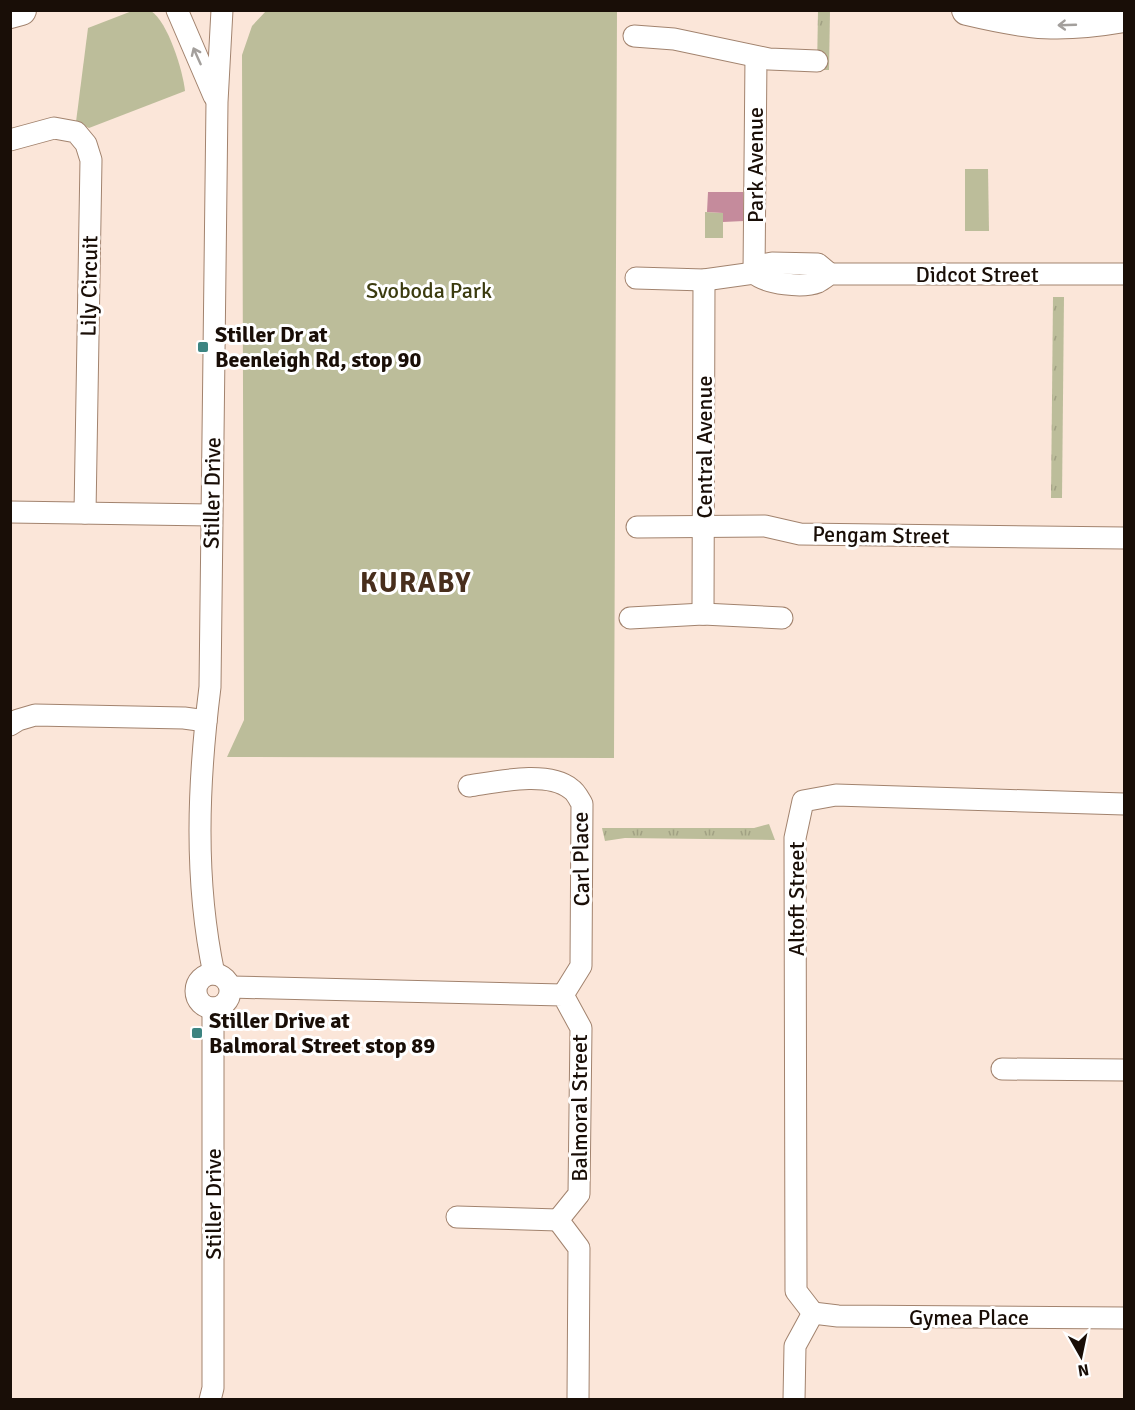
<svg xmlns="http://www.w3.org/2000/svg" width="1135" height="1410" font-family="Signika,sans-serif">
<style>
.grass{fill:url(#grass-tufts)}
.park{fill:#bcbd9a}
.water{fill:#c58b9c}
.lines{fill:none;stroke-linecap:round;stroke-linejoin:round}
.street-casing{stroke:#a2836e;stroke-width:23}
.secondary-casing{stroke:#a2836e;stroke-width:32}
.street{stroke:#fff;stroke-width:21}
.secondary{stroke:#fff;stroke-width:30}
.oneway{stroke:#a39f9c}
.poi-dot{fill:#3c8481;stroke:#fff;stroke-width:2}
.labels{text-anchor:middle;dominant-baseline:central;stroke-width:6;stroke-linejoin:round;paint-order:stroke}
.street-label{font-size:22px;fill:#190e07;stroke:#fff}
.park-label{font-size:22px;fill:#3b3b0f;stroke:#fff}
.poi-label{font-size:22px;font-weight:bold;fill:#190e07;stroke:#fff;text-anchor:start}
.district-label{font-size:28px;font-weight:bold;letter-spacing:1.5px;fill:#482e1c;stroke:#fff}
</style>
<defs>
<pattern id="grass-tufts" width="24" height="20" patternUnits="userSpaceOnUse" patternTransform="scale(1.5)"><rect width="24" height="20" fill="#bcbd9a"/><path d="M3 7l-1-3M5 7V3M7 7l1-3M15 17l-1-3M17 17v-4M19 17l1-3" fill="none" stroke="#a1a183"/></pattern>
</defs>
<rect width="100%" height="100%" fill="#fbe6d9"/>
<g class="grass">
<polygon points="818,11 830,11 829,70 817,70"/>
<polygon points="1053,297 1064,297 1062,498 1051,498"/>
<polygon points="769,824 775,840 625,838 605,841 602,828 754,828"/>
</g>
<g class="park">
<path d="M 132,11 L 151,11 C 168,22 183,71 185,91 L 89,128 L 76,122 L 88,28 Z"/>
<polygon points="266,11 617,11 614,758 227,757 244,720 242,55 252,26"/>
<polygon points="965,169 988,169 989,231 965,231"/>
<polygon points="705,212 723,213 723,238 705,238"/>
</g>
<polygon class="water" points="708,192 743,192 744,221 723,222 723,213 707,212"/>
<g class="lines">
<defs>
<g id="street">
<polyline points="177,10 214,96"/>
<polyline points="634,36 674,39 769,59 817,61"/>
<polyline points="10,140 54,128 76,132 86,144 91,160 85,513"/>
<path d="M 754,273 C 766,284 803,288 818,282 C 822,280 827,276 830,274 L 1124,274"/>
<polyline points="754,273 756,57"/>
<polyline points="636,278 704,280 754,273 761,265 772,263 818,264 830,274"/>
<polyline points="10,512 211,515"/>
<polyline points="637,527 765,526 800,534 1124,538"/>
<polyline points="703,614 704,280"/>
<polyline points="630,618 703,614 782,618"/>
<polyline points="10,725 18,720 35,715 184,718 206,721"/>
<path d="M 469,786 C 496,782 548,770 571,789 C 576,792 579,799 582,804 L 581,966 L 563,995"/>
<circle cx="213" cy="991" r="17"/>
<path d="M 214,974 C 194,879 198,783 210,687 L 217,102 L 222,10"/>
<polyline points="230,987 563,995 581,1028 579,1194 558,1220 579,1248 578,1400"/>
<polyline points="1002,1069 1124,1070"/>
<polyline points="457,1217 558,1220"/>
<polyline points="813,1313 796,1291 795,838 803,801 836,795 1124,804"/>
<polyline points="813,1313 838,1316 1124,1318"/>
<polyline points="210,1400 213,1388 213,1008"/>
<polyline points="794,1400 795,1346 813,1313"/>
</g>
<g id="secondary">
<path d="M 967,10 C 1030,25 1060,28 1124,17"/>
<polyline points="10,13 21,10"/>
</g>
</defs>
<use href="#street" class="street-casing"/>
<use href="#secondary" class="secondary-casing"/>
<use href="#street" class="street"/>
<use href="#secondary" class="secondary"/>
</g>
<defs><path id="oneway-shaft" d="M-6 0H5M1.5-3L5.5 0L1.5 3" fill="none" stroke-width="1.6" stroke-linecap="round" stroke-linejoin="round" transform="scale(1.5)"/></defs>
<g class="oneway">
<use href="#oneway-shaft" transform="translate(1067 25) rotate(178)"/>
<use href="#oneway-shaft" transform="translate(197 56) rotate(-114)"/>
</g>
<g class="poi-dot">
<rect x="197" y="341" width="12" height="12" rx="3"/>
<rect x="191" y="1027" width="12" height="12" rx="3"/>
</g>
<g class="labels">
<g class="street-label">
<text transform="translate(755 165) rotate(-90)">Park Avenue</text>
<text x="977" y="274">Didcot Street</text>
<text transform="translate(89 286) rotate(-89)">Lily Circuit</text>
<text transform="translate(704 447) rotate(-90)">Central Avenue</text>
<text transform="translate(212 493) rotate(-89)">Stiller Drive</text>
<text transform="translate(881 535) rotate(1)">Pengam Street</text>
<text transform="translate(581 859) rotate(-91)">Carl Place</text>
<text transform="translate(796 899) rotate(-90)">Altoft Street</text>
<text transform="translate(579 1108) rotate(-90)">Balmoral Street</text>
<text transform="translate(213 1204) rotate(-90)">Stiller Drive</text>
<text x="969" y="1317">Gymea Place</text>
</g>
<g class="park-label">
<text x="429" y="290">Svoboda Park</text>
</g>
<g class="poi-label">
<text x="215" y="334">Stiller Dr at<tspan x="215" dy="25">Beenleigh Rd, stop 90</tspan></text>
<text x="209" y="1020">Stiller Drive at<tspan x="209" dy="25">Balmoral Street stop 89</tspan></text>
</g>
<g class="district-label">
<text x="416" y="583">KURABY</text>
</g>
</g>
<rect width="1135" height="1410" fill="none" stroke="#190e07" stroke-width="24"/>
<g transform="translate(1081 1356) rotate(171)" stroke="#ffffff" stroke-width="4.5" paint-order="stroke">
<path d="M0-4.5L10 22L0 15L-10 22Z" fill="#190e07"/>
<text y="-9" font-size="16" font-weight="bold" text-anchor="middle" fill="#190e07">N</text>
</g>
</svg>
